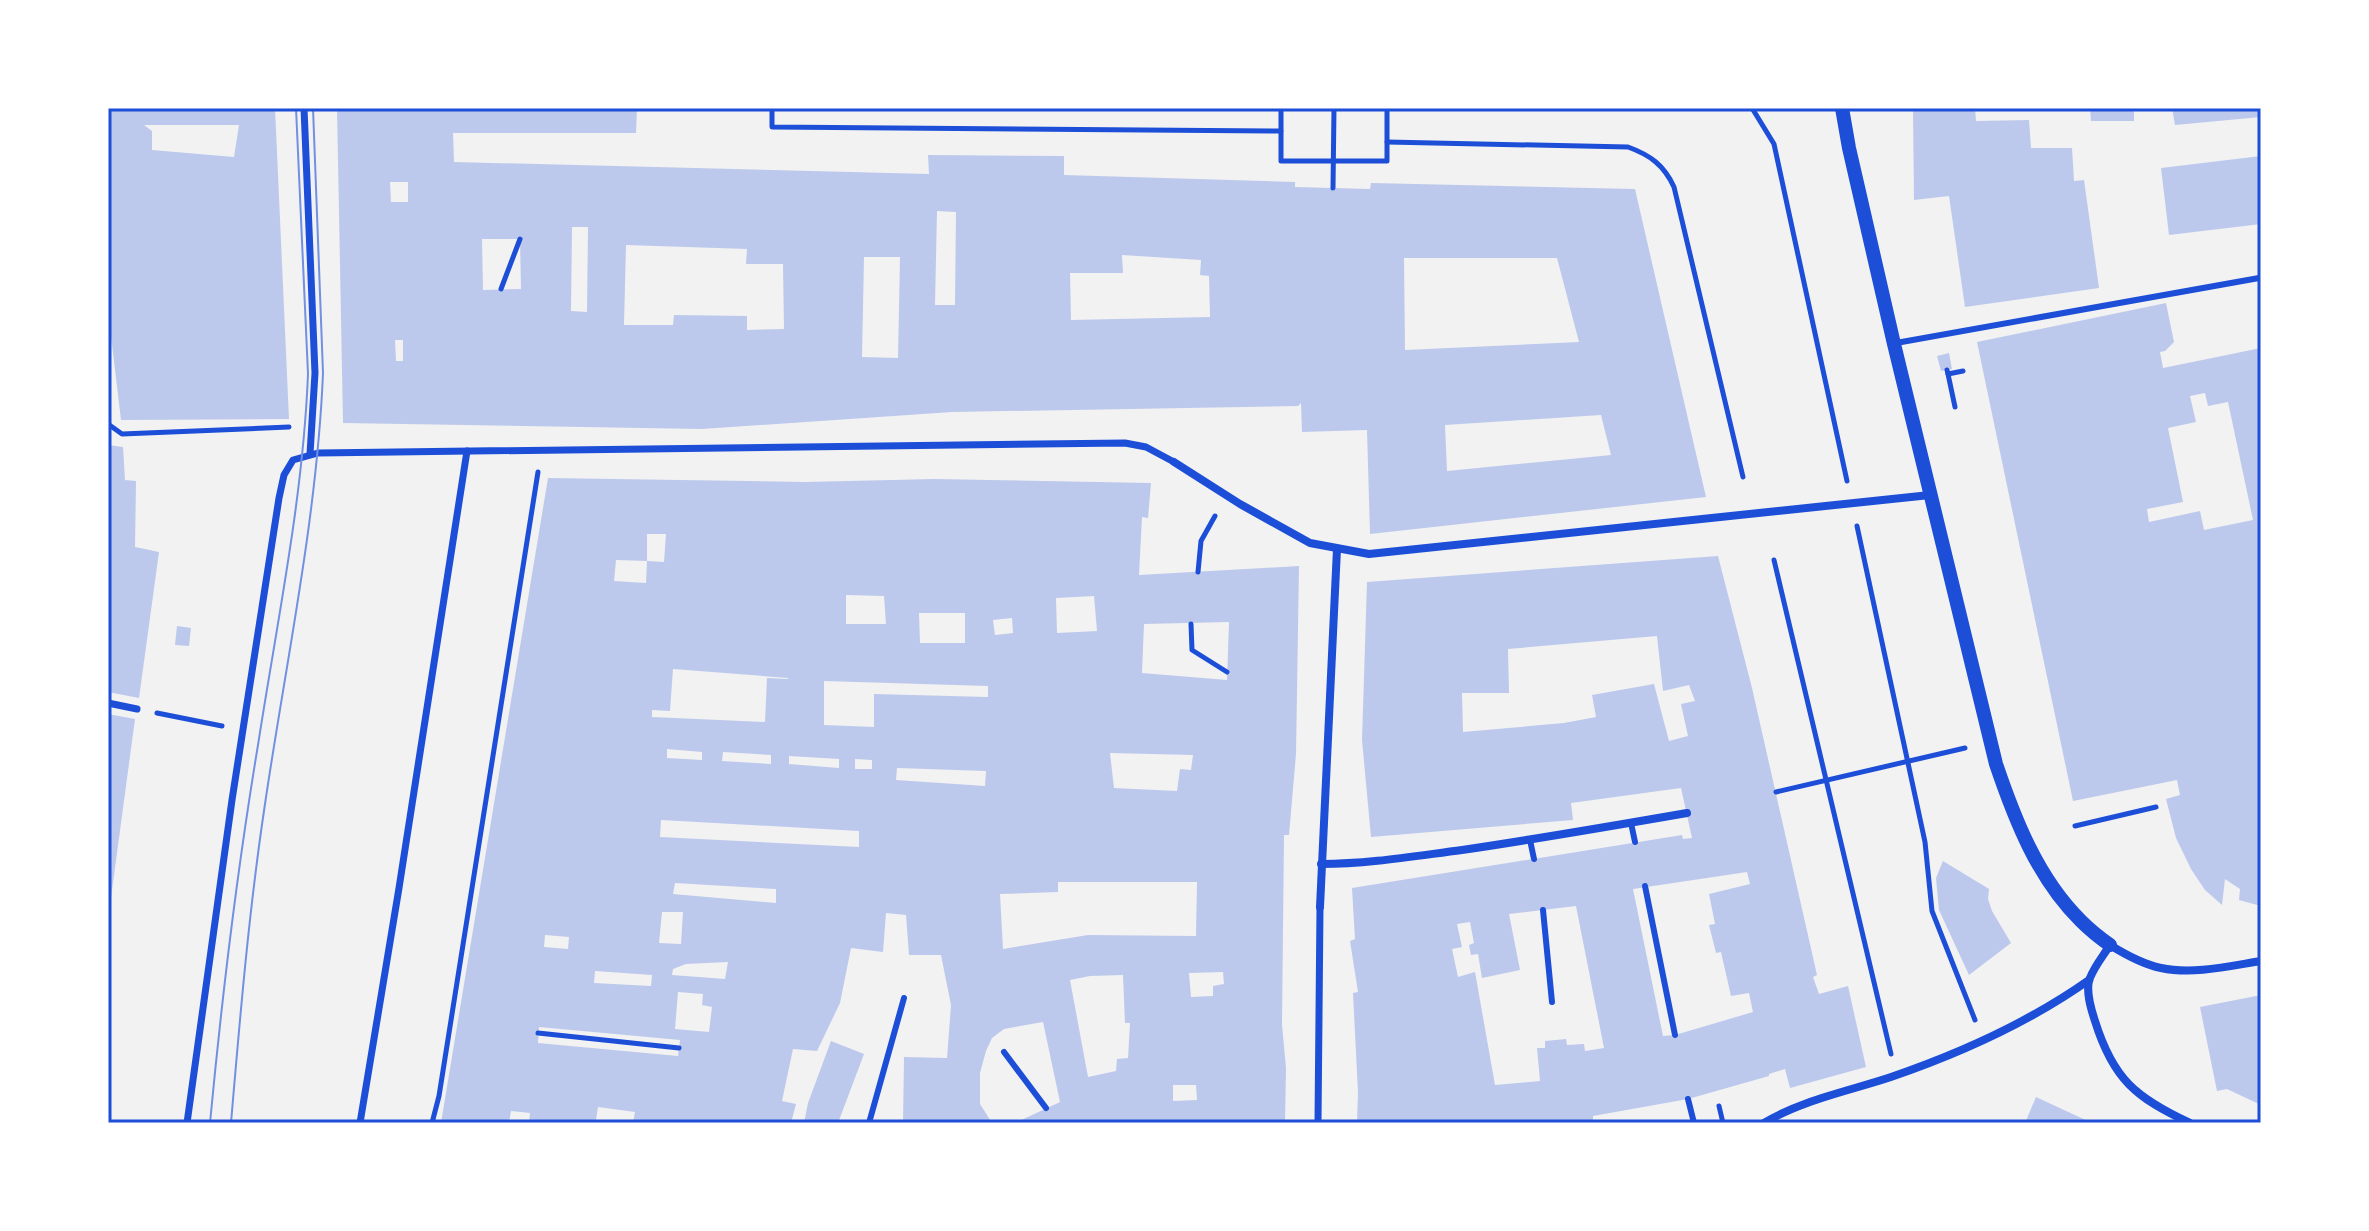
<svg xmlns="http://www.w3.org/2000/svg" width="2369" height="1231" font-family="'Golos Text',sans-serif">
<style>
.building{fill:#bdc9ec;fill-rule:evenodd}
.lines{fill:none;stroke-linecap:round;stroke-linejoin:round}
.path{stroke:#1d4ed8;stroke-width:5}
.service{stroke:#1d4ed8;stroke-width:6}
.pedestrian{stroke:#1d4ed8;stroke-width:7}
.minor{stroke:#1d4ed8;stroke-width:8}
.tertiary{stroke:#1d4ed8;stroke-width:14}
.tram{stroke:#7290e2;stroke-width:2}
.neatline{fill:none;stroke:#1d4ed8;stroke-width:3}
</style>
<rect width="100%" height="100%" fill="#f2f2f2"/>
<g class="building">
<path d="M 108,108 L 275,108 L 289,419 L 121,420 L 108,311 ZM 144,125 L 239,125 L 234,157 L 152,150 L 152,131 Z"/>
<path d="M 337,108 L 637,108 L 636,133 L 453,133 L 454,162 L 929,174 L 928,155 L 1064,156 L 1064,175 L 1295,182 L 1295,187 L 1370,189 L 1371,183 L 1635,189 L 1706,497 L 1370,534 L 1367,430 L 1302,432 L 1301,403 L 1298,406 L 952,412 L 702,429 L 343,423 ZM 390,182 L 408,182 L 408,202 L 391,202 ZM 937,211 L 956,212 L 955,305 L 935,305 ZM 572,227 L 588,227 L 587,312 L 571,311 ZM 482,239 L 520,239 L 521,289 L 483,290 ZM 626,245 L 747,249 L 746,264 L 783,264 L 784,329 L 747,330 L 747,316 L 674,315 L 673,325 L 624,325 ZM 1122,255 L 1201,260 L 1200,275 L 1209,276 L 1210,317 L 1071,320 L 1070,273 L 1123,273 ZM 864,257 L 900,257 L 898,358 L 862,357 ZM 1404,258 L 1557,258 L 1579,342 L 1405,350 ZM 395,340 L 403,340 L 403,361 L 396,361 ZM 1601,415 L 1611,455 L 1447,471 L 1445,425 Z"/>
<polygon points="1913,108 1975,108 1976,121 2029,120 2031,148 2072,148 2074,181 2084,180 2099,288 1965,307 1949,196 1914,200"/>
<polygon points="2090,108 2134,108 2134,121 2091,121"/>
<polygon points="2172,108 2261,108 2261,117 2175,125"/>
<polygon points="2261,156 2261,224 2169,235 2161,168"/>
<path d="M 2166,303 L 2174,342 L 2165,351 L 2160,352 L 2163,368 L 2261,348 L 2261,906 L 2239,900 L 2240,889 L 2225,879 L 2222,905 L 2205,890 L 2191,869 L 2176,838 L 2166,799 L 2180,795 L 2177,780 L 2073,801 L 1977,342 ZM 2205,393 L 2208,406 L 2228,402 L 2253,520 L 2204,530 L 2200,511 L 2149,522 L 2147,509 L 2183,502 L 2168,428 L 2196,422 L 2190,396 Z"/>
<polygon points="1949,353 1952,369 1941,371 1937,356"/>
<polygon points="108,445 123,447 125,480 136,481 135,547 159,552 139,698 108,692"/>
<path d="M 548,478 L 805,482 L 934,479 L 1151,483 L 1148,518 L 1142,517 L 1139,575 L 1299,566 L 1296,754 L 1289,835 L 1284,835 L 1282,1025 L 1286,1068 L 1285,1123 L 1015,1123 L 1060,1102 L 1043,1022 L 1004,1029 L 992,1038 L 986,1051 L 980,1073 L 980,1104 L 992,1123 L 903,1123 L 904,1057 L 947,1058 L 951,1005 L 941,955 L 909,955 L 906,915 L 886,913 L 883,952 L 851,948 L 840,1003 L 817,1051 L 793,1049 L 782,1101 L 796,1104 L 791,1123 L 633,1123 L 635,1112 L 598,1107 L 596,1120 L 602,1123 L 529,1123 L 530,1113 L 511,1111 L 509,1123 L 441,1123 ZM 647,534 L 666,534 L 664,562 L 647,561 L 646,583 L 614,581 L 616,560 L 647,561 ZM 846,595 L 884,596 L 886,624 L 846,624 ZM 1094,596 L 1097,631 L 1057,633 L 1056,598 ZM 919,613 L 965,613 L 965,643 L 920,643 ZM 1012,618 L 1013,633 L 995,635 L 993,620 ZM 1229,622 L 1227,680 L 1142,673 L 1144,624 ZM 673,669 L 788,678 L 788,679 L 767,678 L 765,722 L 652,717 L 652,710 L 670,711 ZM 824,681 L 988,686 L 988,697 L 874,694 L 874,727 L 824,725 ZM 667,749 L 702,752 L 702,760 L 667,758 ZM 723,752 L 771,755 L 771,764 L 722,761 ZM 1110,753 L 1193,755 L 1191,770 L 1180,769 L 1177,791 L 1114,788 ZM 789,756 L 839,759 L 839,768 L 789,764 ZM 855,759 L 872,760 L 872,769 L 855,769 ZM 897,768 L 986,771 L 985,786 L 896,780 ZM 661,820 L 859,831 L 859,847 L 660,837 ZM 1058,882 L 1197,882 L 1196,936 L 1088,935 L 1003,949 L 1000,894 L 1058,892 ZM 675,883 L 776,889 L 776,903 L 673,894 ZM 662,912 L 683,912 L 681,944 L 659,943 ZM 545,935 L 569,937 L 568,949 L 544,947 ZM 728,962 L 725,979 L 672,975 L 673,969 L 686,964 ZM 595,971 L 652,975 L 651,986 L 594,983 ZM 1223,972 L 1224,984 L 1213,986 L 1213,996 L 1191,997 L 1189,973 ZM 1123,975 L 1125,1023 L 1130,1023 L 1128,1058 L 1117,1059 L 1116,1071 L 1088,1077 L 1070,980 L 1090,976 ZM 678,992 L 703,994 L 702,1005 L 712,1007 L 709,1032 L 675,1029 ZM 539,1027 L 680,1040 L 678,1056 L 538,1043 ZM 1173,1085 L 1196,1085 L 1197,1100 L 1173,1101 Z"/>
<path d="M 1718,556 L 1752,688 L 1817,975 L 1813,977 L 1819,994 L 1848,986 L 1866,1067 L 1790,1088 L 1785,1069 L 1769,1074 L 1769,1076 L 1688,1099 L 1593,1116 L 1593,1123 L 1357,1122 L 1358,1092 L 1353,993 L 1358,992 L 1350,941 L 1355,939 L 1352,888 L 1682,835 L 1683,839 L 1692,838 L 1681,788 L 1571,803 L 1573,820 L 1371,837 L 1362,740 L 1367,582 ZM 1657,636 L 1663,691 L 1689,685 L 1695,701 L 1681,704 L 1688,736 L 1669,741 L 1654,684 L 1592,695 L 1596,717 L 1564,723 L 1463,732 L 1462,693 L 1509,693 L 1508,649 ZM 1747,872 L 1750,884 L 1709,894 L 1715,924 L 1709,925 L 1716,953 L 1721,952 L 1731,996 L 1749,993 L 1753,1012 L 1675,1035 L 1663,1036 L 1633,889 ZM 1576,906 L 1604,1048 L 1585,1051 L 1584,1044 L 1567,1045 L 1566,1039 L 1545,1041 L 1545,1048 L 1537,1048 L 1540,1081 L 1495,1085 L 1475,972 L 1458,977 L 1452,949 L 1462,947 L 1457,924 L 1470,922 L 1474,943 L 1469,945 L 1471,955 L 1478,954 L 1482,978 L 1520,970 L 1509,914 Z"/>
<polygon points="177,626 191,628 189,646 175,645"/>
<polygon points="108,714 135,719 110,905 108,905"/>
<polygon points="1943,861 1989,889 1988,899 1992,911 2011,943 1969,975 1939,910 1936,878"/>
<polygon points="2261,995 2261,1105 2227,1089 2217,1091 2200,1007"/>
<polygon points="831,1041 864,1054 838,1123 804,1123 808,1103"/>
<polygon points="2036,1097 2092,1123 2025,1123"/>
</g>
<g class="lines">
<g class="path">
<polyline points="772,108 772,127 1281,131"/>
<polyline points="1281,108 1281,161 1387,161 1387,108"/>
<polyline points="1752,108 1774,144 1847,481"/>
<path d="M 1387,142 L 1628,147 C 1650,155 1664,165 1674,187 L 1743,477"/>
<polyline points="1333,188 1334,108"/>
<polyline points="501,289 520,239"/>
<polyline points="1947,370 1948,374 1963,371"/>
<polyline points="1948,374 1955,407"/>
<polyline points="108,424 122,434 289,427"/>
<polyline points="1857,526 1925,842 1932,911 1975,1020"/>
<polyline points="1774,560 1891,1054"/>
<polyline points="1198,572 1201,541 1215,516"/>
<polyline points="1191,624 1192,650 1227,672"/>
<polyline points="157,713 222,726"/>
<polyline points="1776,792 1965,748"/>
<polyline points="2075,826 2156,807"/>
<polyline points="538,1033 679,1048"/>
<polyline points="1719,1106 1723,1123"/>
<polyline points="432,1123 439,1096 538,472"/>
</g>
<g class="service">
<polyline points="1896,343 2259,278"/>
<polyline points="1631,823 1635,842"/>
<polyline points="1530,840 1534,859"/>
<polyline points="1645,886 1675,1035"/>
<polyline points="1543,910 1552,1002"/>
<polyline points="1004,1052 1046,1108"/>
<polyline points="1688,1099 1694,1123"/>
<polyline points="869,1123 904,998"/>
</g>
<g class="pedestrian">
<polyline points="304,108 315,373 310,454"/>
<polyline points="108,703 137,709"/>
<polyline points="187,1123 232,800 279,498 284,475 293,460 318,453 1125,443 1146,447 1174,462"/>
<polyline points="360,1123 399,888 467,451"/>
<polyline points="1318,1123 1320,907"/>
</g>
<g class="minor">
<polyline points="1174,462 1240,504 1310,543 1369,554 1930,495"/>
<path d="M 1321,864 C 1369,864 1415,856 1462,850 C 1537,839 1612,826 1687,813"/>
<polyline points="1320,907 1337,549"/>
<path d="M 1764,1123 C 1802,1100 1849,1091 1891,1077 C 1961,1053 2028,1023 2089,980"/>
<path d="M 2190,1123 C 2136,1098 2113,1079 2095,1021 C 2091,1009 2085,990 2090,978 C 2094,967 2103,956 2110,945 C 2126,955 2142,964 2161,968 C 2193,975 2230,966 2261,961"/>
</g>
<path class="tertiary" d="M 1842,108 L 1849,148 L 1894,344 L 1996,764 C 2015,820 2038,879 2081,921 C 2090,930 2100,938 2110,945"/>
<g class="tram">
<path d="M 210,1123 C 222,996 237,871 258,745 C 277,622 303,499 308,374 L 296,108"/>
<path d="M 231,1123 C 240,1017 249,910 265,804 C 286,661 317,518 323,373 L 313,108"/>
</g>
</g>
<rect width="2369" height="1231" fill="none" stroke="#ffffff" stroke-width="220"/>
<rect x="110" y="110" width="2149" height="1011" class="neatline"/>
</svg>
